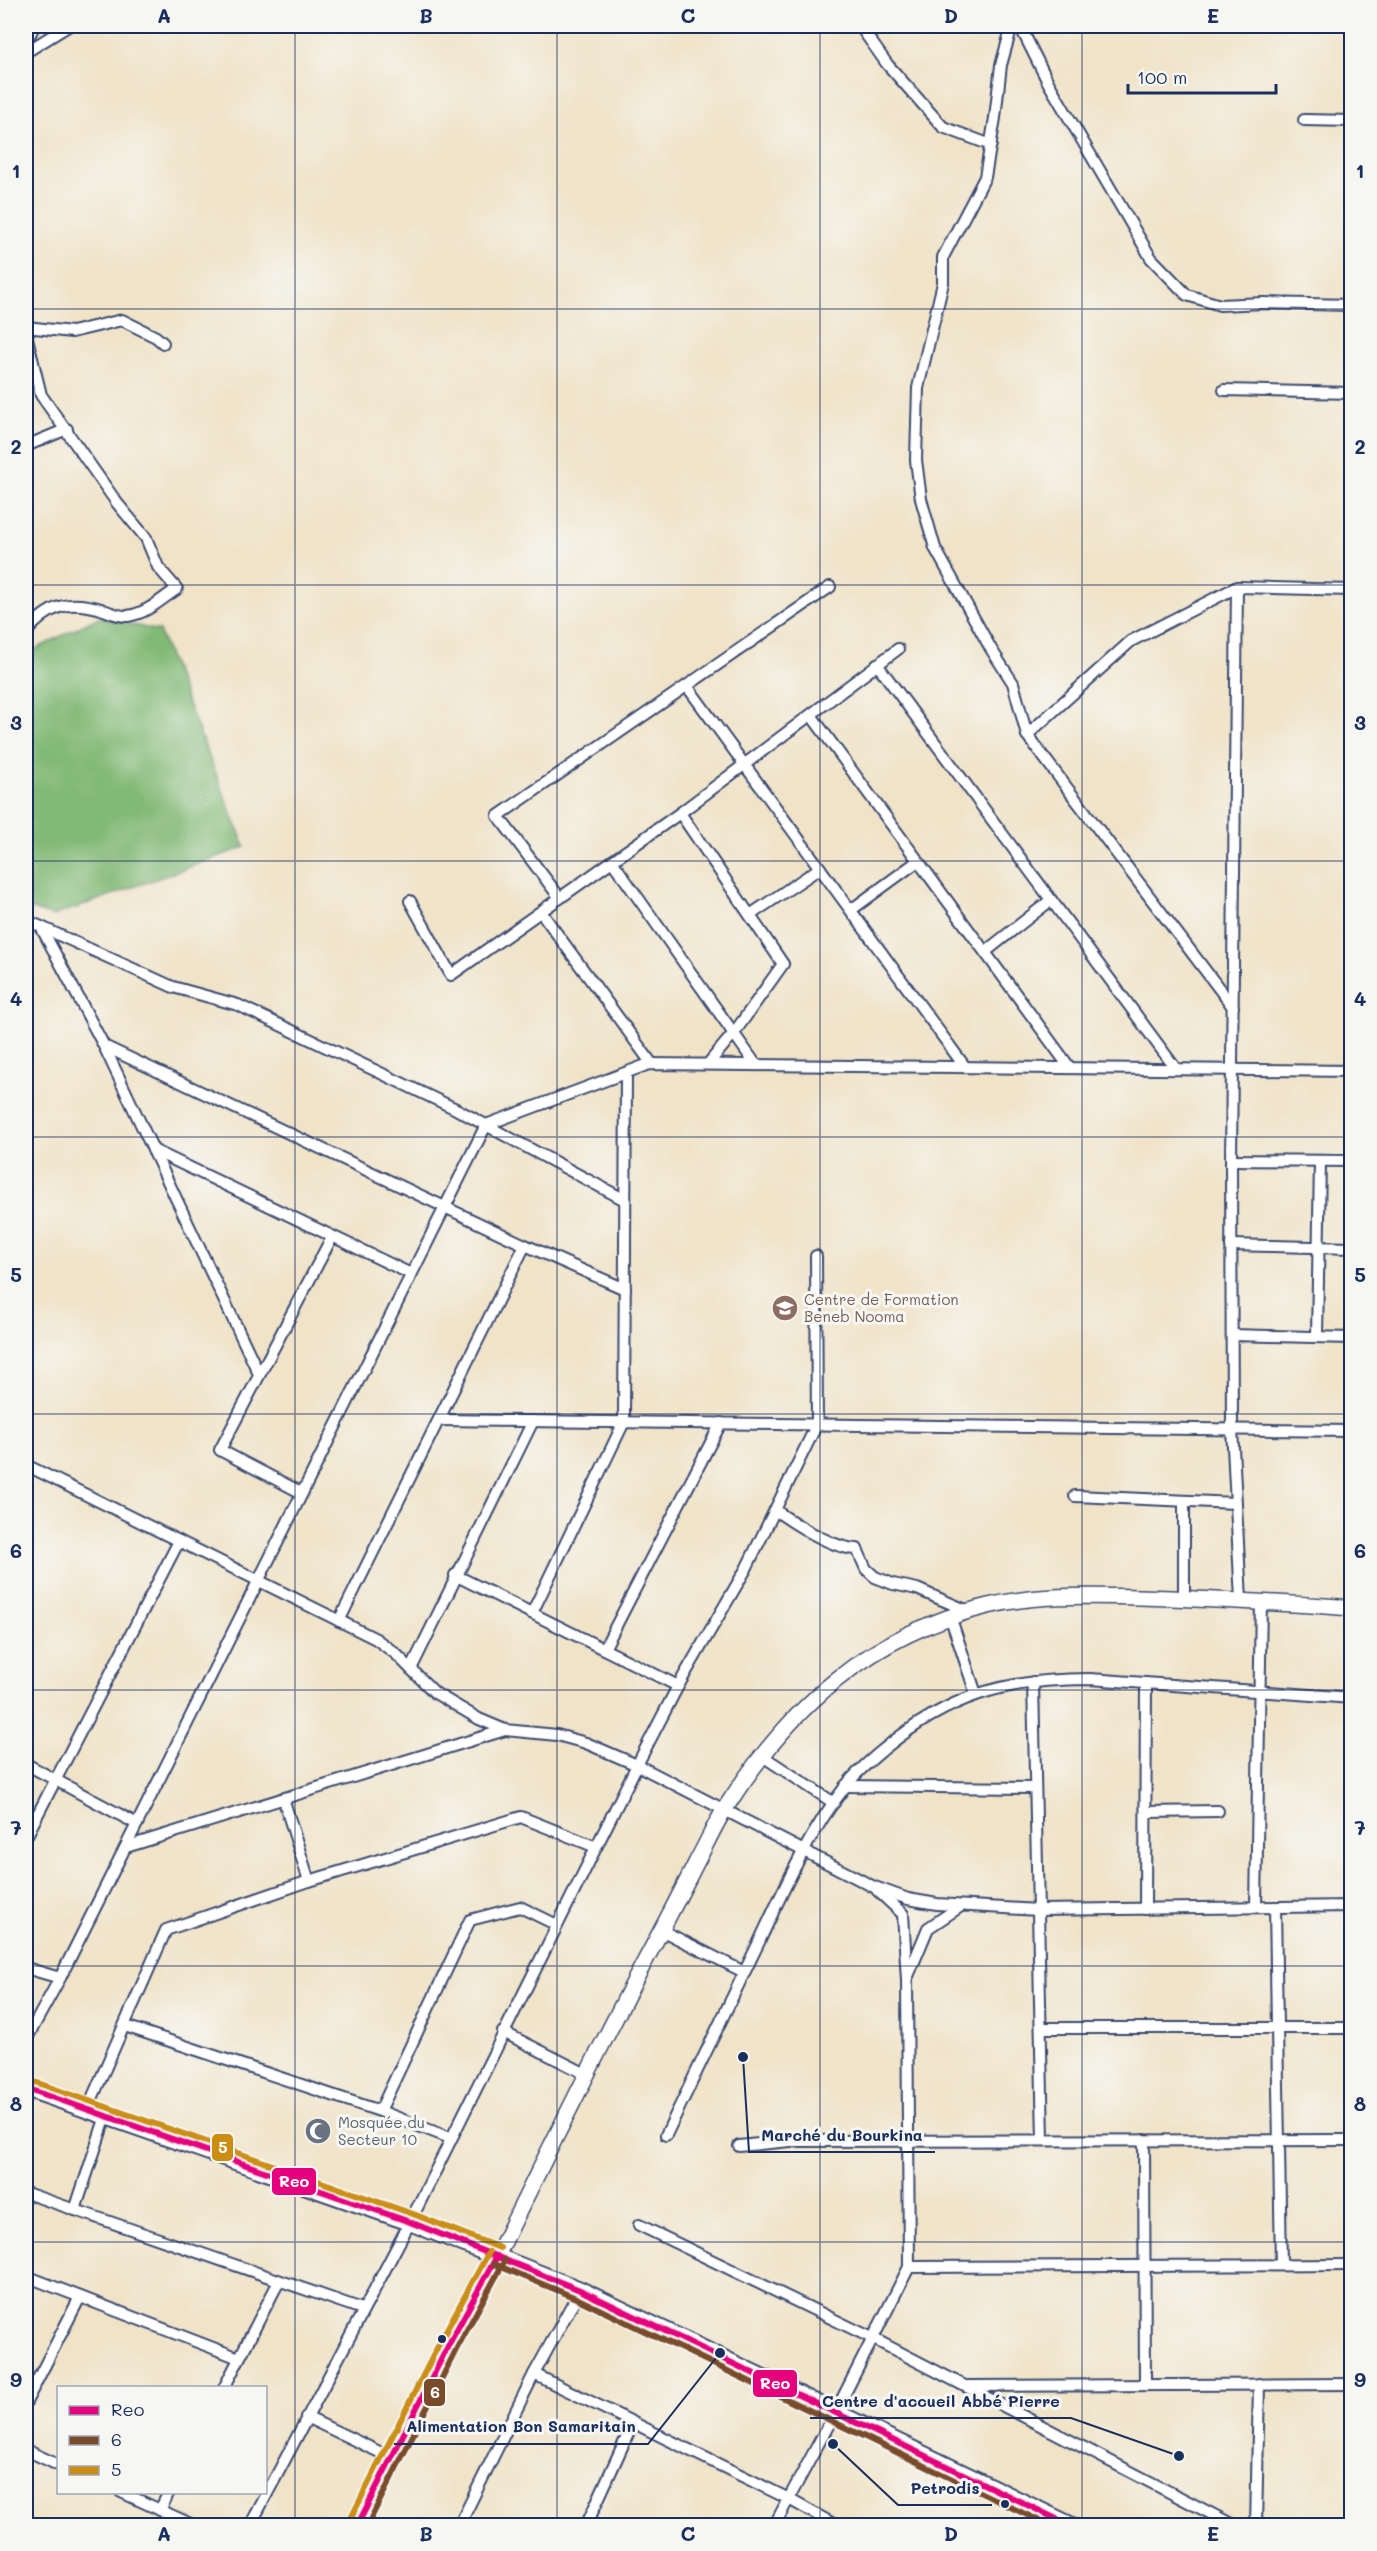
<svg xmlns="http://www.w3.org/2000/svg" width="1377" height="2551" font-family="Mali,sans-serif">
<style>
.forest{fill:#82b976;stroke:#4e746a;stroke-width:1.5}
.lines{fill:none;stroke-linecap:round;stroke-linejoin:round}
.street-casing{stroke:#3b4a6e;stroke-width:14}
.secondary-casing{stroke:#3b4a6e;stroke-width:18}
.primary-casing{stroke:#3b4a6e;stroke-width:20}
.street{stroke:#fff;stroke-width:10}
.secondary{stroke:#fff;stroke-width:15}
.primary{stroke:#fff;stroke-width:16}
.bus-1-casing{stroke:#f6f6f2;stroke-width:10}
.bus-2-casing{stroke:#f6f6f2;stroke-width:10}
.bus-3-casing{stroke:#f6f6f2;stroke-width:10}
.bus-1{stroke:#e5007d;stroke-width:6}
.bus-2{stroke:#7a4b2a;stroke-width:6}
.bus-3{stroke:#cb8e13;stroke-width:6}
.grid{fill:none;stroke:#1b2f5e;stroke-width:1.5;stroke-opacity:0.55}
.bus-dot{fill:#1b2f5e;stroke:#f6f6f2;stroke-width:2}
.labels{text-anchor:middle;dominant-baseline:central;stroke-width:6;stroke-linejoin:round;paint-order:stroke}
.education-label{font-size:15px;fill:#785e54;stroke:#f6f6f2;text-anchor:start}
.worship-label{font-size:15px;fill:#5b616d;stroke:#f6f6f2;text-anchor:start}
.leader{fill:none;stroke:#1b2f5e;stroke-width:2}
.callout-dot{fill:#1b2f5e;stroke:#f6f6f2;stroke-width:2}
.callout-label{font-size:16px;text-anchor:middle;font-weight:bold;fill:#1b2f5e;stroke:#f6f6f2;stroke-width:6;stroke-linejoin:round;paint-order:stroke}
.line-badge{stroke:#f6f6f2;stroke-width:2}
.badge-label{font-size:16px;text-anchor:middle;font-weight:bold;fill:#fff}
.neatline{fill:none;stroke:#1b2f5e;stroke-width:2}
.grid-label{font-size:20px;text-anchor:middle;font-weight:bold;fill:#1b2f5e}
</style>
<rect width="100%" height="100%" fill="#f6f6f2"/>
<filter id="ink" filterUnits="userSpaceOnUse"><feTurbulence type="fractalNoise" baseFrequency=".0167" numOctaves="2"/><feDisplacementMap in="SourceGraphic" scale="12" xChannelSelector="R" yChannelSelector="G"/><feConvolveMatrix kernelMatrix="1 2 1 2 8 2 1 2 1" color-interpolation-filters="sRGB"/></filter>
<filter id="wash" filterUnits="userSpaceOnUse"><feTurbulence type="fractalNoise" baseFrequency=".008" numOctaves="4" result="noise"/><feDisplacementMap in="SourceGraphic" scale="24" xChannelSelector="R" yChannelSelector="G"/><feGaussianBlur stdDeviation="1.35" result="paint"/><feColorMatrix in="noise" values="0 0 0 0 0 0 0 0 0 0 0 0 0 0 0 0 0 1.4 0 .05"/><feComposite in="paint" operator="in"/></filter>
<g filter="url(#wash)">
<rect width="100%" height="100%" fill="#f0e3c8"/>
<polygon class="forest" points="99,617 159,631 245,847 53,916 26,907 26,654"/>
</g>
<g filter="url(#ink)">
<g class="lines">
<defs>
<g id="street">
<polyline points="860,26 887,64 943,127 991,145"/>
<polyline points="1012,26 1001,65 995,118 985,177 943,257 943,283 918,388 916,460 921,499 935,548 991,649 1013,683 1027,735 1233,1007"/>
<polyline points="1020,26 1048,82 1151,258 1187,295 1220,305 1263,303 1352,305"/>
<polyline points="26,42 34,26"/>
<polyline points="26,52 68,26"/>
<polyline points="1304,120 1352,121"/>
<polyline points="26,327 72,332 122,320 156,337 163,343"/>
<path d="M 26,334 L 41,395 L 117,503 L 146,538 L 158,567 L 177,589 C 161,599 148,613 128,616 C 119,617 109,612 101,609 C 67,599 49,606 26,632"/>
<polyline points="1224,390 1352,393"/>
<polyline points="26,446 67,429"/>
<polyline points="1237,587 1231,1160 1232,1428 1241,1600"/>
<polyline points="877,664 1176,1069"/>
<polyline points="687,686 965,1067"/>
<polyline points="811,715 1070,1068"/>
<polyline points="1027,735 1131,641 1237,587 1352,590"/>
<polyline points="680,813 783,964 734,1033 708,1064"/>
<polyline points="612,861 756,1065"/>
<polyline points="560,898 498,816 830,587"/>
<polyline points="410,901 451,975 680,813 898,649"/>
<polyline points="851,910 918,861"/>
<polyline points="541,912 652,1064"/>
<polyline points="750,915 820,868"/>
<polyline points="26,920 173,987 238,1005 456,1109 625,1200"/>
<polyline points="41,927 104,1046 259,1374"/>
<polyline points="985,952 1051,900"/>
<polyline points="104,1046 525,1245 625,1289"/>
<polyline points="153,1150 411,1274"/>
<polyline points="1231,1160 1352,1161"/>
<polyline points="1231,1245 1352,1248"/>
<polyline points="1232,1335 1352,1338"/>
<polyline points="1317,1337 1320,1161"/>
<polyline points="439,1420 1352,1431"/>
<polyline points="26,1465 376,1639 396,1654 435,1693 479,1719 505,1730 557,1735 586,1743 637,1765 872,1886 908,1899 937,1904 1038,1910 1352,1906"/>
<polyline points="302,1493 220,1450 332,1237"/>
<polyline points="1075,1496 1236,1503"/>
<polyline points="1184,1501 1184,1598"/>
<path d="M 775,1510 C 795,1524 834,1549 857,1549 L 866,1569 L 875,1577 L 893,1584 L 917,1589 L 968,1611"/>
<polyline points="455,1575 678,1686"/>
<polyline points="532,1613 624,1422 626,1073"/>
<polyline points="950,1616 976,1694"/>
<polyline points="339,1621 525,1245"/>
<polyline points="604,1649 721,1423"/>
<polyline points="411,1669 533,1421"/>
<polyline points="1033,1682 1043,2140"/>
<polyline points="761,1755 834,1803"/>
<polyline points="26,1764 137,1824"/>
<polyline points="845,1786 1035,1788"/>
<polyline points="283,1798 309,1881"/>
<polyline points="1146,1812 1218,1811"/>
<polyline points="26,1837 179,1541"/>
<polyline points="126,1847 505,1730"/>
<polyline points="1256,1907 1261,1601"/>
<polyline points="1275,1907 1281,2265"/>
<polyline points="1145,1909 1146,1683"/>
<polyline points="661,1930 744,1972"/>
<polyline points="26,1968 60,1978"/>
<polyline points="908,1976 928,1928 961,1906"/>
<polyline points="125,2026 380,2111 450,2138"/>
<polyline points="1041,2028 1352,2028"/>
<polyline points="503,2032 586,2074"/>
<polyline points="26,2040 60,1978 486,1125 649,1064 1352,1071"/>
<polyline points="87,2110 166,1930 309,1881 521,1817 596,1847"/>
<polyline points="380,2111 470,1920 520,1907 557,1925"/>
<path d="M 666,2135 C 697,2071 728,2006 759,1942 C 784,1889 808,1834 845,1787 C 855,1773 871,1760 884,1749 C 949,1695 1006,1679 1090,1679 L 1352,1698"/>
<polyline points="1144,2140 1145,2385"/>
<polyline points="739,2146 790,2141 1352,2140"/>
<polyline points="26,2193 362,2309"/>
<polyline points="75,2210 106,2116"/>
<polyline points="639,2225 872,2338 1235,2526"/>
<polyline points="909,2267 1352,2265"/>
<polyline points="26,2276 239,2358"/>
<polyline points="534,2374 787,2498 837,2526"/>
<polyline points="969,2386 1352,2384"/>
<polyline points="224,2388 279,2281"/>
<polyline points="26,2402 80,2297"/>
<polyline points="306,2417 392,2458"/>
<polyline points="26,2450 58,2465"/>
<polyline points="121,2492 195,2526"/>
<polyline points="160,2510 169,2492"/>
<polyline points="250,2526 410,2222 637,1765 678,1686 746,1569 817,1424 816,1256"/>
<polyline points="357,2526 450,2342 497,2256"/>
<polyline points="459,2526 534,2374 580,2290"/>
<polyline points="586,2526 633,2423"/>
<polyline points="774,2526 835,2413 909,2267 907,1980 903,1914 877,1890"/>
<polyline points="1256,2526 1259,2384"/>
</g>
<path id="secondary" d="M 497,2256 C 545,2158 593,2060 644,1963 C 662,1929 680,1895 697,1861 C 707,1843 715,1824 726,1807 C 790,1707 870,1634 988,1606 C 1038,1594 1089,1596 1139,1597 C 1210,1599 1281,1603 1352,1608"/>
<polyline id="primary" points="26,2088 410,2222 580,2290 1072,2526"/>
</defs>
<use href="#street" class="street-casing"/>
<use href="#secondary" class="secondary-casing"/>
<use href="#primary" class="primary-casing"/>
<use href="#street" class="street"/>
<use href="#secondary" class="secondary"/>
<use href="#primary" class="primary"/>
<defs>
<g id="bus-1">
<polyline points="26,2088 410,2222 580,2290 1071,2526"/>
<polyline points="357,2526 450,2342 497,2256"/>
</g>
<g id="bus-2">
<polyline points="494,2264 576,2298 1050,2526"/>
<polyline points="367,2526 458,2346 505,2260"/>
</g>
<g id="bus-3">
<polyline points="29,2080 413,2214 500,2248"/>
<polyline points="349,2522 442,2338 489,2252"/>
</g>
</defs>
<use href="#bus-1" class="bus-1-casing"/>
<use href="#bus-2" class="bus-2-casing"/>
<use href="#bus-3" class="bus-3-casing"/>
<use href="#bus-1" class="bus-1"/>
<use href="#bus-2" class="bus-2"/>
<use href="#bus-3" class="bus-3"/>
</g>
</g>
<path class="grid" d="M 295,26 L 295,2526M 557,26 L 557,2526M 820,26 L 820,2526M 1082,26 L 1082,2526M 26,309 L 1352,309M 26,585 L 1352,585M 26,861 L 1352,861M 26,1137 L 1352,1137M 26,1414 L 1352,1414M 26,1690 L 1352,1690M 26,1966 L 1352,1966M 26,2242 L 1352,2242"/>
<defs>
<symbol id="school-disc" viewBox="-11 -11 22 22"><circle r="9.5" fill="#8d6e63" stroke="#f6f6f2"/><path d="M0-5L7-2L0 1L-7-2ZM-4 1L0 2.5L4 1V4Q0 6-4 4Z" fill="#fff"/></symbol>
<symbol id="mosque-disc" viewBox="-11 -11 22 22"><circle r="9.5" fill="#6b7280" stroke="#f6f6f2"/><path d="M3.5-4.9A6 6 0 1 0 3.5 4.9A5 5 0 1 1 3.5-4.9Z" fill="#fff"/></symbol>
</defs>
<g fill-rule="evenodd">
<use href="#school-disc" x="770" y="1293" width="30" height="30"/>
<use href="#mosque-disc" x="303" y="2116" width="30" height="30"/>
</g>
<g class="bus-dot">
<circle cx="442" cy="2339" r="5"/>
<circle cx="1005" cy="2504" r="5"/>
</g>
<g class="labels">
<g class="education-label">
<text x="804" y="1299">Centre de Formation<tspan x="804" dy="17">Beneb Nooma</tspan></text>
</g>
<g class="worship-label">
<text x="338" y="2122">Mosquée du<tspan x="338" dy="17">Secteur 10</tspan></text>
</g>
</g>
<path class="leader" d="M743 2057L749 2152H935M1179 2456L1071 2418H810M720 2353L648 2444H394M833 2444L898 2505H992"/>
<g class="callout-dot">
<circle cx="743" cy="2057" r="6"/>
<circle cx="1179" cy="2456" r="6"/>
<circle cx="720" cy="2353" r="6"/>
<circle cx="833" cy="2444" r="6"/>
</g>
<g class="callout-label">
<text x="842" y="2141">Marché du Bourkina</text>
<text x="941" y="2407">Centre d'accueil Abbé Pierre</text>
<text x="521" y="2432">Alimentation Bon Samaritain</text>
<text x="945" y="2494">Petrodis</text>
</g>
<g class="line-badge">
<rect x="211" y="2133" width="23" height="29" rx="6" fill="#cb8e13"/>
<rect x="271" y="2167" width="46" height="29" rx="6" fill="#e5007d"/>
<rect x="752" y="2369" width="46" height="29" rx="6" fill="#e5007d"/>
<rect x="423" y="2378" width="23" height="29" rx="6" fill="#7a4b2a"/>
</g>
<g class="badge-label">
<text x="223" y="2153">5</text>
<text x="294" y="2187">Reo</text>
<text x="775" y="2389">Reo</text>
<text x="435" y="2398">6</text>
</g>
<rect width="1377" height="2551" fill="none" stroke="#f6f6f2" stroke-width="66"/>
<rect x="57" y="2386" width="210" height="108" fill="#f6f6f2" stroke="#9ea6b7" stroke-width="1.5"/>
<rect x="69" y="2406" width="30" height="9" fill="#e5007d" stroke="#9ea6b7" stroke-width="1.5"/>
<text x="111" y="2416" font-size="18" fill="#1b2f5e">Reo</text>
<rect x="69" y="2436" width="30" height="9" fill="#7a4b2a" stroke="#9ea6b7" stroke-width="1.5"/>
<text x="111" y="2446" font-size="18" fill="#1b2f5e">6</text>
<rect x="69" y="2466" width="30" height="9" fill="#cb8e13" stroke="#9ea6b7" stroke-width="1.5"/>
<text x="111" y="2476" font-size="18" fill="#1b2f5e">5</text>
<path d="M1128 84v9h148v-9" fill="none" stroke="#1b2f5e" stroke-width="3"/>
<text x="1137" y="84" font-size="18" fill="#1b2f5e" stroke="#f6f6f2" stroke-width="4.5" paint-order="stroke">100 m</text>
<rect x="33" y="33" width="1311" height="2485" class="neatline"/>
<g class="grid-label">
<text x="164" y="23">A</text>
<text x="426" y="23">B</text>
<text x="688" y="23">C</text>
<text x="951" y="23">D</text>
<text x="1213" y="23">E</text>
<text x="16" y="178">1</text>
<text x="1360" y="178">1</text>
<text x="16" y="454">2</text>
<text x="1360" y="454">2</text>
<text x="16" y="730">3</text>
<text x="1360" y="730">3</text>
<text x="16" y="1006">4</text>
<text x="1360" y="1006">4</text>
<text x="16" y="1282">5</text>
<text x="1360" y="1282">5</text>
<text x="16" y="1558">6</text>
<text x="1360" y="1558">6</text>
<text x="16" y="1835">7</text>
<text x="1360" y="1835">7</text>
<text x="16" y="2111">8</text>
<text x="1360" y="2111">8</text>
<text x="16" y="2387">9</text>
<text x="1360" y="2387">9</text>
<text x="164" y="2541">A</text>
<text x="426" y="2541">B</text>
<text x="688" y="2541">C</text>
<text x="951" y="2541">D</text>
<text x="1213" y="2541">E</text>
</g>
</svg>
